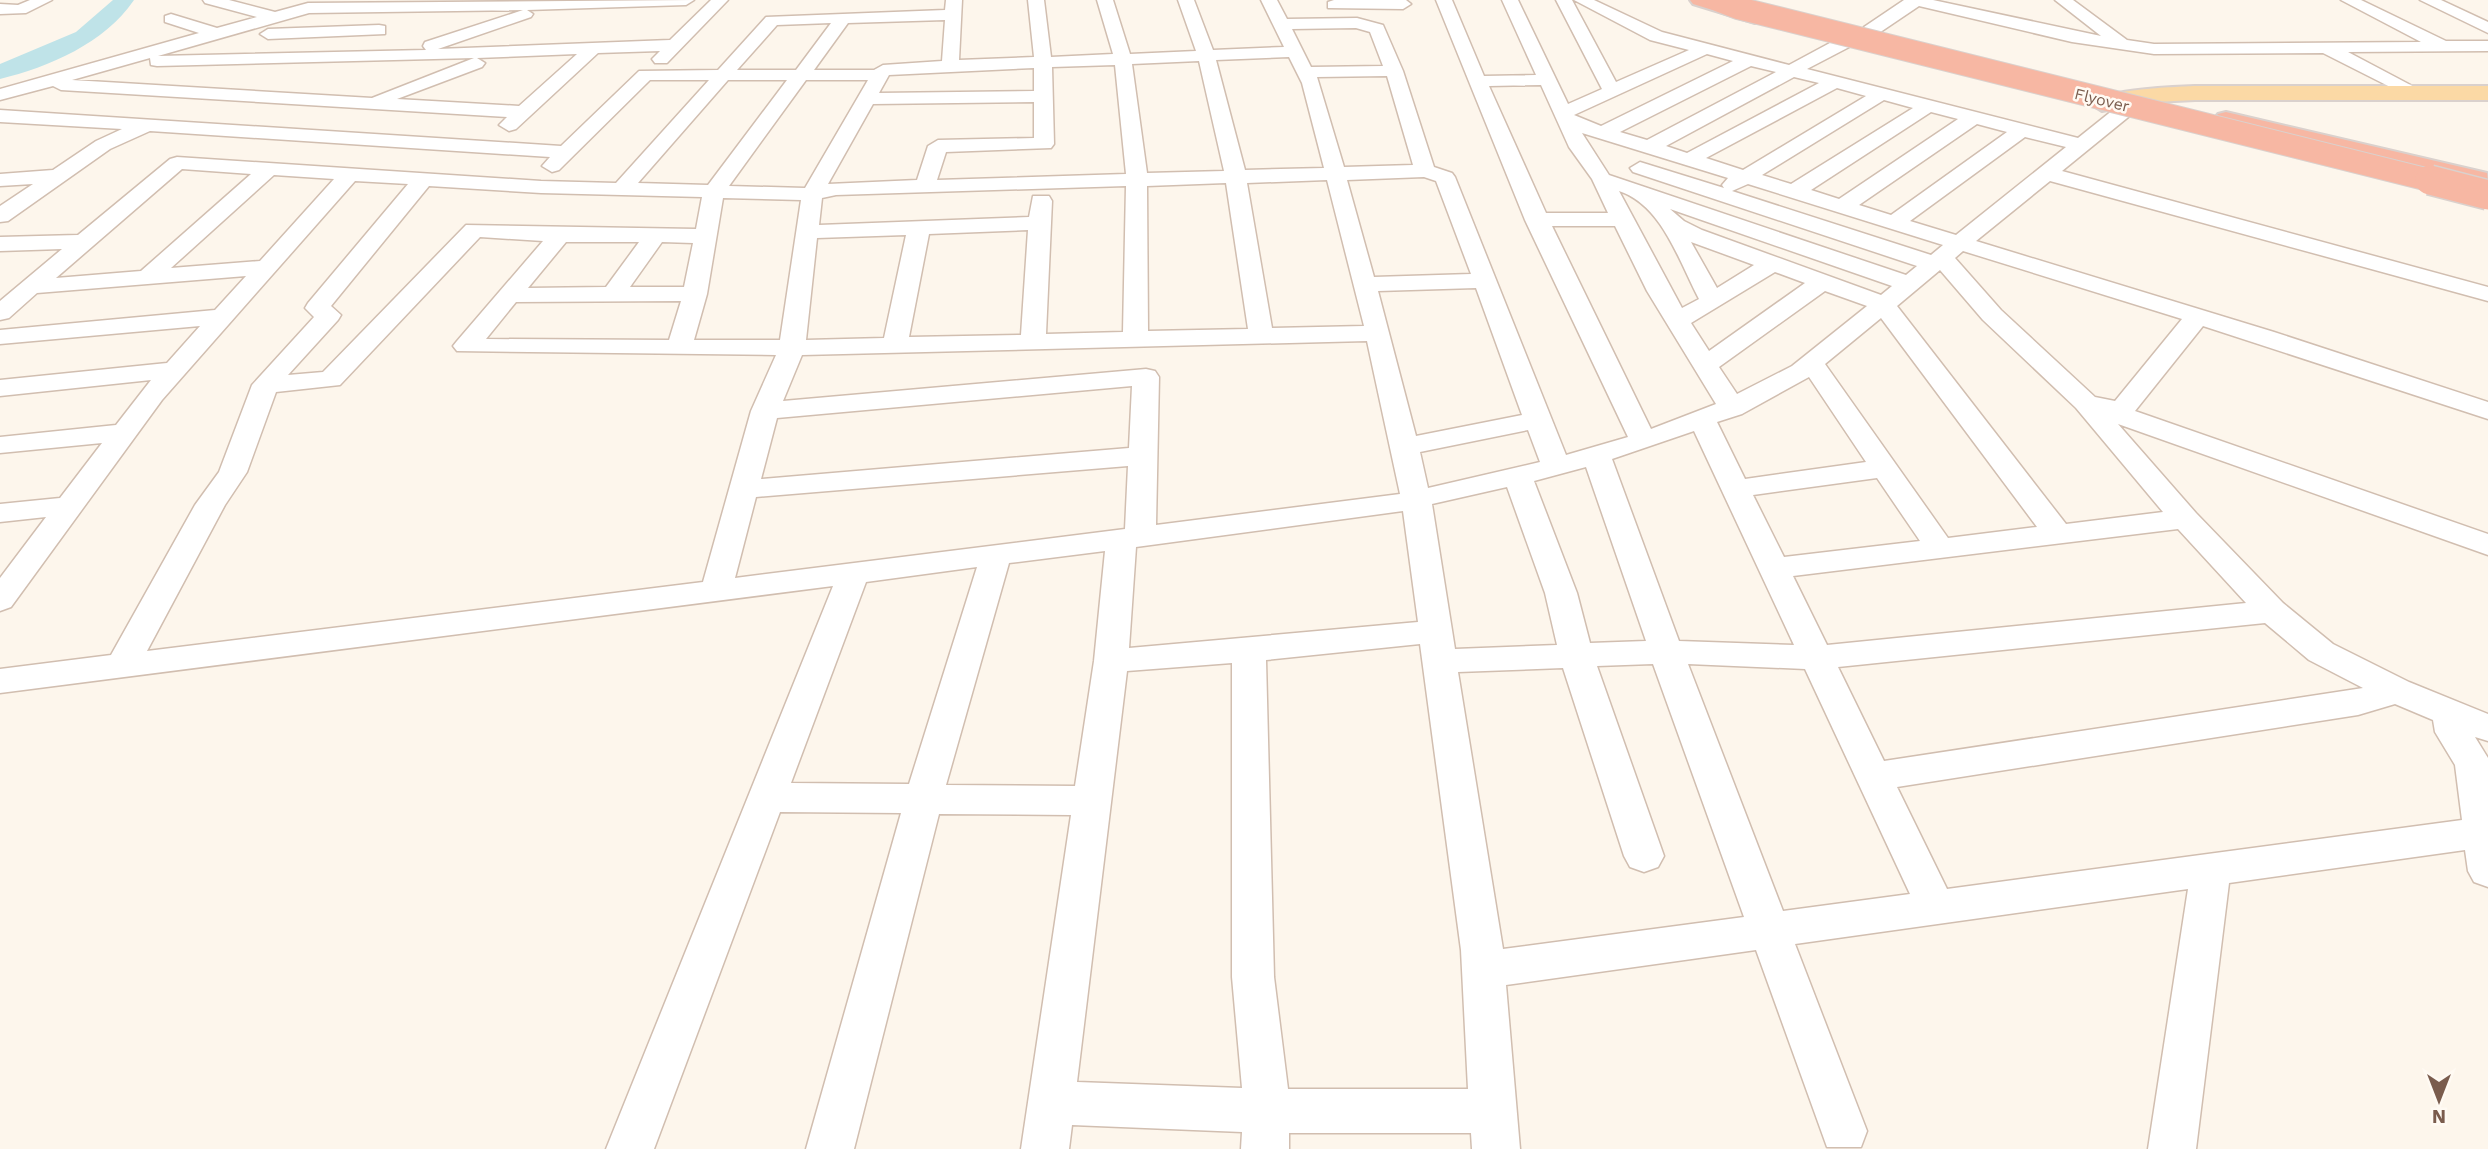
<svg xmlns="http://www.w3.org/2000/svg" width="2488" height="1149" font-family="'Work Sans',sans-serif">
<style>
.lines{fill:none;stroke-linecap:round;stroke-linejoin:round}
.river{fill:#bfe3e8;fill-rule:evenodd}
.minor-casing{stroke:#d1beb0;stroke-width:3}
.major-casing{stroke:#dad1cd;stroke-width:4}
.highway-casing{stroke:#dad1cd;stroke-width:4}
.minor{fill:#fff;fill-rule:evenodd}
.major{fill:#fbd9a5;fill-rule:evenodd}
.highway{fill:#f7b7a3;fill-rule:evenodd}
.highway-bridge-far1-casing{stroke:#dad1cd;stroke-width:24;stroke-linecap:butt}
.highway-bridge-casing{stroke:#dad1cd;stroke-width:32;stroke-linecap:butt}
.highway-bridge-far1{stroke:#f7b7a3;stroke-width:22}
.highway-bridge{stroke:#f7b7a3;stroke-width:29}
.labels{text-anchor:middle;dominant-baseline:central;stroke-width:5;stroke-linejoin:round;paint-order:stroke}
.far-street-label{font-size:16px;fill:#7a5c4d;stroke:#fffaf3}
</style>
<rect width="100%" height="100%" fill="#fdf6ec"/>
<g class="lines">
<path class="river" d="M 113,0 L 134,0 C 105,43 49,67 0,79 L 0,64 L 76,32 Z"/>
<defs>
<g id="minor">
<polygon points="30,0 52,0 26,13 0,14 0,4 18,5"/>
<path d="M 203,0 L 229,0 L 275,12 L 308,3 L 694,0 L 686,5 L 527,10 L 533,14 L 531,17 L 438,49 L 670,40 L 711,0 L 728,0 L 667,63 L 655,63 L 652,59 L 660,51 L 598,53 L 516,129 L 509,131 L 499,125 L 507,117 L 61,90 L 53,86 L 0,100 L 0,89 L 199,33 L 165,22 L 165,16 L 171,14 L 217,28 L 257,17 L 205,3 ZM 523,10 L 425,42 L 423,46 L 426,50 L 158,56 L 309,13 ZM 577,54 L 519,106 L 397,99 L 482,67 L 485,63 L 477,58 ZM 150,58 L 151,65 L 157,66 L 474,58 L 372,98 L 72,80 Z"/>
<path d="M 946,0 L 962,0 L 959,60 L 1034,57 L 1028,0 L 1044,0 L 1051,57 L 1113,54 L 1097,0 L 1113,0 L 1130,54 L 1196,51 L 1178,0 L 1194,0 L 1213,50 L 1284,47 L 1261,0 L 1277,0 L 1287,19 L 1357,18 L 1383,25 L 1403,71 L 1434,167 L 1452,173 L 1455,177 L 1566,455 L 1628,437 L 1525,220 L 1436,0 L 1452,0 L 1484,76 L 1536,75 L 1502,0 L 1518,0 L 1568,104 L 1602,89 L 1556,0 L 1572,0 L 1616,82 L 1689,50 L 1650,40 L 1574,0 L 1594,0 L 1662,32 L 1789,65 L 1841,37 L 1853,37 L 1855,41 L 1853,45 L 1807,69 L 2078,138 L 2118,106 L 2132,106 L 2134,110 L 2132,114 L 2062,171 L 2488,287 L 2488,301 L 2050,181 L 1976,241 L 2274,332 L 2488,402 L 2488,419 L 2203,326 L 2135,411 L 2488,534 L 2488,555 L 2118,424 L 2196,513 L 2283,603 L 2333,644 L 2409,682 L 2488,714 L 2488,741 L 2475,737 L 2488,758 L 2488,887 L 2474,882 L 2468,871 L 2465,850 L 2229,883 L 2196,1149 L 2148,1149 L 2188,889 L 1795,944 L 1867,1131 L 1861,1147 L 1827,1147 L 1756,950 L 1506,985 L 1520,1149 L 1472,1149 L 1471,1133 L 1289,1133 L 1289,1149 L 1241,1149 L 1242,1132 L 1072,1125 L 1069,1149 L 1021,1149 L 1071,815 L 939,814 L 854,1149 L 806,1149 L 901,813 L 780,812 L 654,1149 L 606,1149 L 833,586 L 0,693 L 0,669 L 111,655 L 195,505 L 219,472 L 252,385 L 314,317 L 305,308 L 308,303 L 408,184 L 355,181 L 162,400 L 11,607 L 0,611 L 0,578 L 46,517 L 0,522 L 0,504 L 60,498 L 102,443 L 0,453 L 0,437 L 116,425 L 151,380 L 0,396 L 0,380 L 167,363 L 200,326 L 0,344 L 0,330 L 215,310 L 246,276 L 37,293 L 9,318 L 0,320 L 0,301 L 62,249 L 0,251 L 0,237 L 78,235 L 170,159 L 177,157 L 541,181 L 616,183 L 709,80 L 650,80 L 559,170 L 552,172 L 542,166 L 550,157 L 150,131 L 110,149 L 8,221 L 0,222 L 0,206 L 33,184 L 0,186 L 0,174 L 53,170 L 96,141 L 122,129 L 0,122 L 0,110 L 561,146 L 639,71 L 718,70 L 766,17 L 945,10 ZM 945,20 L 942,61 L 883,65 L 874,70 L 814,70 L 848,23 ZM 831,23 L 796,70 L 737,70 L 777,25 ZM 1356,28 L 1370,32 L 1383,66 L 1311,67 L 1292,29 ZM 1707,54 L 1733,61 L 1601,126 L 1574,115 ZM 1289,57 L 1302,83 L 1324,168 L 1245,170 L 1216,60 ZM 1199,61 L 1224,171 L 1147,173 L 1132,64 ZM 1115,65 L 1126,174 L 937,180 L 946,152 L 1051,148 L 1054,144 L 1052,67 ZM 1751,66 L 1776,72 L 1647,140 L 1620,132 ZM 1034,68 L 1034,91 L 879,93 L 889,75 ZM 1387,76 L 1413,165 L 1344,167 L 1317,77 ZM 1794,77 L 1819,83 L 1687,153 L 1666,146 ZM 728,80 L 787,80 L 708,185 L 638,183 ZM 806,80 L 868,80 L 805,188 L 729,186 ZM 1541,85 L 1569,147 L 1592,179 L 1608,213 L 1546,213 L 1489,86 ZM 1837,88 L 1866,96 L 1743,170 L 1706,158 ZM 1884,100 L 1913,108 L 1791,184 L 1762,175 ZM 1034,102 L 1034,138 L 938,140 L 928,146 L 917,180 L 828,184 L 873,104 ZM 1931,112 L 1958,119 L 1839,199 L 1811,190 ZM 1977,124 L 2007,132 L 1891,215 L 1859,205 ZM 1582,133 L 1728,178 L 1722,185 L 1724,188 L 1640,162 L 1630,168 L 1633,172 L 1917,266 L 1906,275 L 1609,175 ZM 2025,137 L 2066,147 L 1956,235 L 1910,221 ZM 182,169 L 251,174 L 141,271 L 56,278 ZM 274,175 L 334,179 L 260,261 L 171,268 ZM 1424,177 L 1436,181 L 1471,274 L 1374,277 L 1347,180 ZM 1327,180 L 1364,326 L 1272,328 L 1247,183 ZM 1226,183 L 1248,329 L 1148,331 L 1147,186 ZM 1748,184 L 1943,245 L 1931,255 L 1732,191 ZM 429,186 L 541,193 L 702,197 L 696,229 L 466,225 L 323,372 L 288,375 L 338,320 L 341,315 L 331,306 ZM 1126,186 L 1123,332 L 1046,334 L 1052,201 L 1049,196 L 1033,196 L 1029,217 L 819,225 L 822,198 L 836,195 ZM 1619,191 C 1662,205 1679,261 1699,299 L 1682,308 ZM 723,198 L 801,200 L 780,340 L 694,340 L 707,294 ZM 1670,209 L 1892,286 L 1881,295 L 1702,230 L 1684,221 ZM 1552,226 L 1615,226 L 1647,291 L 1716,404 L 1651,429 ZM 1028,230 L 1021,335 L 909,337 L 929,234 ZM 906,235 L 884,338 L 806,340 L 817,238 ZM 480,237 L 543,241 L 457,341 L 453,346 L 457,351 L 776,355 L 751,411 L 703,582 L 147,651 L 225,505 L 247,472 L 276,392 L 340,385 ZM 566,242 L 639,242 L 606,287 L 528,288 ZM 662,242 L 693,243 L 684,287 L 630,287 ZM 1691,242 L 1754,265 L 1717,288 ZM 1963,251 L 2182,319 L 2115,401 L 2095,397 L 2001,310 L 1955,258 ZM 1940,270 L 1983,320 L 2076,408 L 2163,512 L 2066,524 L 1897,306 ZM 1775,272 L 1805,283 L 1709,351 L 1691,323 ZM 1476,288 L 1522,415 L 1416,436 L 1378,291 ZM 1825,291 L 1867,306 L 1792,366 L 1737,394 L 1719,367 ZM 681,301 L 669,340 L 486,339 L 516,302 ZM 1881,318 L 2037,527 L 1948,538 L 1825,364 ZM 1367,341 L 1400,494 L 1156,525 L 1159,377 L 1155,371 L 1146,369 L 783,401 L 802,355 ZM 1809,377 L 1866,462 L 1745,479 L 1717,422 L 1742,414 ZM 1132,386 L 1129,448 L 761,479 L 777,418 ZM 1528,430 L 1540,462 L 1428,488 L 1420,452 ZM 1694,431 L 1794,645 L 1679,641 L 1612,459 ZM 1128,466 L 1125,529 L 735,578 L 756,497 ZM 1586,467 L 1646,641 L 1590,643 L 1577,593 L 1534,481 ZM 1877,478 L 1920,541 L 1784,557 L 1753,495 ZM 1507,487 L 1545,593 L 1557,645 L 1455,649 L 1432,504 ZM 1403,511 L 1418,622 L 1129,648 L 1136,547 ZM 2178,529 L 2246,603 L 1827,645 L 1793,576 ZM 1105,551 L 1094,661 L 1075,786 L 946,785 L 1009,563 ZM 977,567 L 909,784 L 791,783 L 866,582 ZM 2265,623 L 2309,660 L 2363,688 L 1884,761 L 1838,667 ZM 1420,644 L 1461,950 L 1468,1089 L 1288,1089 L 1274,977 L 1266,660 ZM 1232,663 L 1232,977 L 1242,1088 L 1077,1082 L 1127,671 ZM 1653,664 L 1744,917 L 1503,949 L 1458,672 L 1563,668 L 1624,856 L 1630,867 L 1644,872 L 1658,867 L 1664,856 L 1597,666 ZM 1688,664 L 1805,669 L 1910,894 L 1783,911 ZM 2395,704 L 2433,720 L 2435,732 L 2455,765 L 2462,820 L 1947,889 L 1897,787 L 2358,715 Z"/>
<polygon points="1334,0 1406,0 1411,4 1403,9 1328,8 1328,2"/>
<polygon points="1904,0 1933,0 2101,36 2055,0 2073,0 2127,40 2154,44 2421,42 2341,0 2361,0 2446,41 2488,41 2488,51 2348,52 2418,89 2421,93 2418,97 2412,98 2323,53 2154,54 2072,42 1919,6 1876,35 1864,35 1864,27"/>
<polygon points="2420,0 2441,0 2488,22 2488,33"/>
<polygon points="379,25 385,26 385,34 268,39 260,34 268,29"/>
</g>
<path id="major" d="M 2195,86 L 2488,86 L 2488,100 L 2195,100 L 2154,102 L 2102,111 L 2091,104 C 2101,89 2175,87 2195,86 Z"/>
<g id="highway">
<polygon points="1690,0 1720,0 1762,13 1765,17 1755,23 1693,4"/>
<polygon points="2226,112 2487,173 2488,182 2478,186 2218,124 2214,119 2218,114"/>
</g>
</defs>
<use href="#minor" class="minor-casing"/>
<use href="#major" class="major-casing"/>
<use href="#highway" class="highway-casing"/>
<use href="#minor" class="minor"/>
<use href="#major" class="major"/>
<use href="#highway" class="highway"/>
<defs>
<polyline id="highway-bridge-far1" points="1717,0 1738,8 2437,182"/>
<polyline id="highway-bridge" points="2430,180 2488,195"/>
</defs>
<use href="#highway-bridge-far1" class="highway-bridge-far1-casing"/>
<use href="#highway-bridge" class="highway-bridge-casing"/>
<use href="#highway-bridge-far1" class="highway-bridge-far1"/>
<use href="#highway-bridge" class="highway-bridge"/>
</g>
<g class="labels">
<g class="far-street-label">
<text transform="translate(2102 100) rotate(14)">Flyover</text>
</g>
</g>
<g transform="translate(2439 1100) rotate(180)" stroke="#fffaf3" stroke-width="5" paint-order="stroke">
<path d="M0-5L12 26L0 18L-12 26Z" fill="#7a5c4d"/>
<text y="-10" font-size="19" font-weight="bold" text-anchor="middle" fill="#7a5c4d">N</text>
</g>
</svg>
